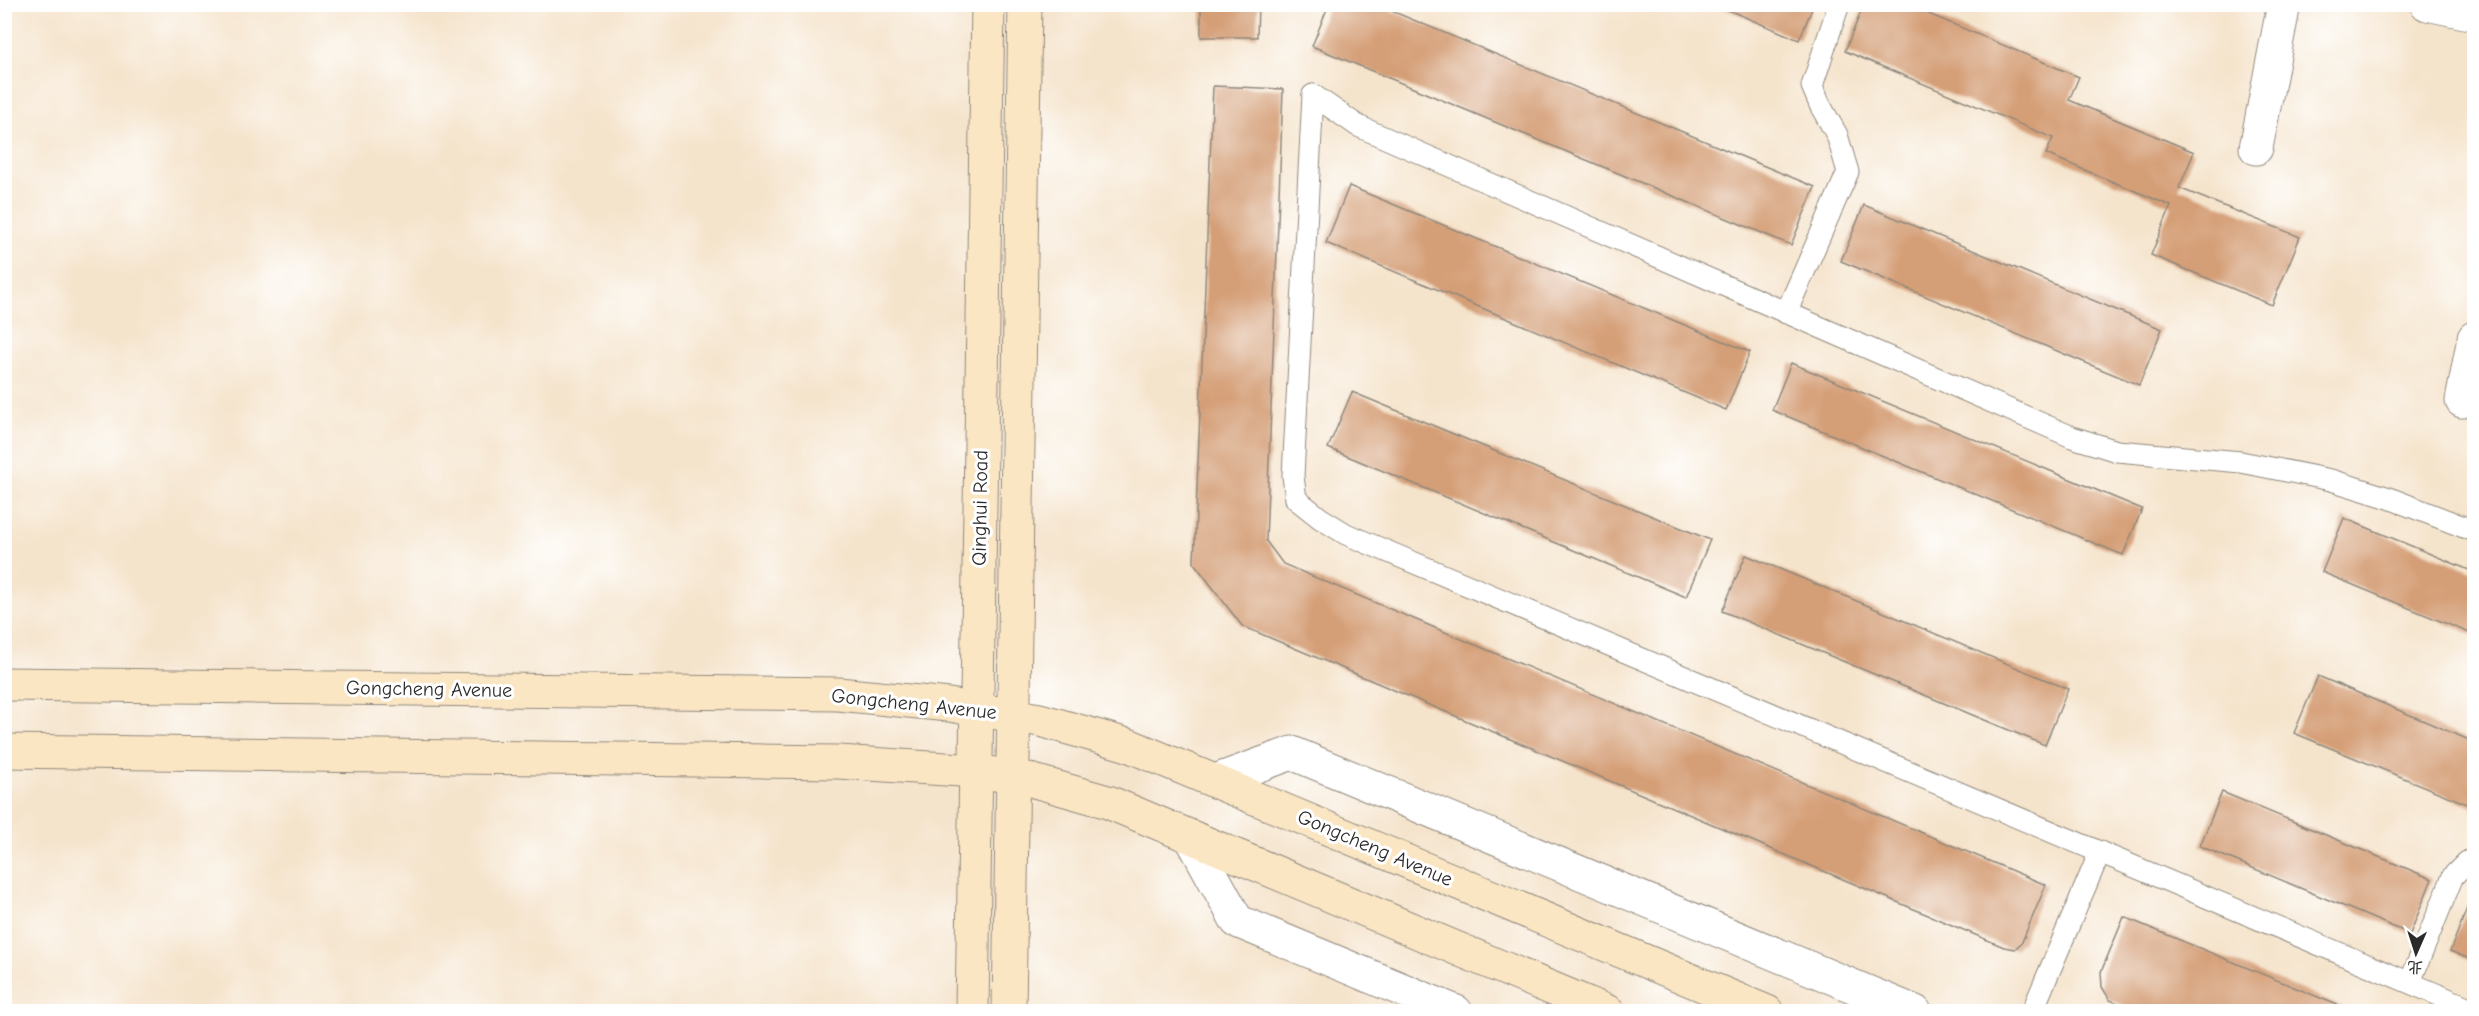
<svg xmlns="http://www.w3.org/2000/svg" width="2479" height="1016" font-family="'Comic Neue','LXGW WenKai TC',sans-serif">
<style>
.building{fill:#d49e76}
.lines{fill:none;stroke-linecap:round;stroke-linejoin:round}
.lane-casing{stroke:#90887c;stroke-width:23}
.street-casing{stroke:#90887c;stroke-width:35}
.secondary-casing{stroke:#90887c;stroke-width:35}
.lane{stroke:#fff;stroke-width:21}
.street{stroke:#fff;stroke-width:33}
.secondary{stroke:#fbe6c4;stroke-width:33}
.labels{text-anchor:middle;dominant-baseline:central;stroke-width:6;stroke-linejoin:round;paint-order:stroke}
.street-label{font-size:20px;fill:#2b2b2b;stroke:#fff}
</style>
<rect width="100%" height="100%" fill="#fff"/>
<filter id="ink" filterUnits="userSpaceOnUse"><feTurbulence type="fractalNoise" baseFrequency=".0167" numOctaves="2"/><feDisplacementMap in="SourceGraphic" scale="12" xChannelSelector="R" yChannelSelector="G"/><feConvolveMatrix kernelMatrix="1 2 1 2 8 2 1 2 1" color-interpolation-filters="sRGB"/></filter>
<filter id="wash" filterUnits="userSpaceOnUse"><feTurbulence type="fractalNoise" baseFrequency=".008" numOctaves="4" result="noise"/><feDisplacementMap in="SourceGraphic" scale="24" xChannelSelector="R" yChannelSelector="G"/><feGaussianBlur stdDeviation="1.35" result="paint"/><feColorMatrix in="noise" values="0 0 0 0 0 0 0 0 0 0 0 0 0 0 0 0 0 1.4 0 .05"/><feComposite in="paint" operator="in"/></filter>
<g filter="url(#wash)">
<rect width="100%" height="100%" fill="#f5e4cc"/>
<g id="blocks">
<g class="building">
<polygon points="1201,4 1258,4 1257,37 1201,37"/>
<polygon points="1329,4 1375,4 1815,187 1791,245 1312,46"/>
<polygon points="1714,4 1814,4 1799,40"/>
<polygon points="1864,4 1905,4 2079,77 2069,100 2194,152 2179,188 2300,237 2272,305 2151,255 2171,206 2046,154 2053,138 1845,51"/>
<polygon points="1213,86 1283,89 1266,541 1283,564 2046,885 2022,942 2015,949 2004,947 1242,626 1194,563"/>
<polygon points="1349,186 1750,352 1726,410 1326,243"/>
<polygon points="1864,205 2162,329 2139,385 1841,261"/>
<polygon points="1791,363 2142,509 2123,555 1772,410"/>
<polygon points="1352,392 1710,540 1686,597 1328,448"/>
<polygon points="2344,518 2474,572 2474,635 2322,572"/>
<polygon points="1746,555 2068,689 2045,745 1722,611"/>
<polygon points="2318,676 2474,742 2474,807 2294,733"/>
<polygon points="2222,792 2432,879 2410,934 2200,846"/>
<polygon points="2472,896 2474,897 2474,961 2450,951"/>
<polygon points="2124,917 2352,1011 2352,1012 2139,1012 2110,1000 2102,987 2101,972"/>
</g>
</g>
</g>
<g filter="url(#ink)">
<use href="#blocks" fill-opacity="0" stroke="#90887c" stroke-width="1.5"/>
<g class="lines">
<defs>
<g id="lane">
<polyline points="1313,95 1293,476 1296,499 1320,518 1346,534 2474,1010"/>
<polyline points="1313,95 1358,126 2072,437 2117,451 2241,462 2331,480 2389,498 2474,531"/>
<polyline points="1786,313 1848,172 1837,135 1820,105 1812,86 1839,4"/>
<polyline points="2410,982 2453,876 2467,862 2474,858"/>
<polyline points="2032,1012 2100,852"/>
</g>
<g id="street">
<polyline points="2427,4 2474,14"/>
<polyline points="2256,148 2284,4"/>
<polyline points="2462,401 2474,338"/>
<polyline points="1215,781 1292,753 1915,1012"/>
<polyline points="1191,837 1237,921 1456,1012"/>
</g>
<g id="secondary">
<polyline points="4,684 838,694 949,705 1040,720 1128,745 1767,1012"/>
<polyline points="4,751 839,762 976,771 1027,779 1108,802 1608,1012"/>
<polyline points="972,1012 988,4"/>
<polyline points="1009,1012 1025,4"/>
</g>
</defs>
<use href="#lane" class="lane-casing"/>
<use href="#street" class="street-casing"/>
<use href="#secondary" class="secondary-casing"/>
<use href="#lane" class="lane"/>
<use href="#street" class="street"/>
<use href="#secondary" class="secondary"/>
</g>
</g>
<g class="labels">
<g class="street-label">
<text transform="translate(980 508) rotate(-89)">Qinghui Road</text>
<text transform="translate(429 689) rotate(1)">Gongcheng Avenue</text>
<text transform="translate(914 704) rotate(6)">Gongcheng Avenue</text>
<text transform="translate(1375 848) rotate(23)">Gongcheng Avenue</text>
</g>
</g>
<rect width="2479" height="1016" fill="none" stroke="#fff" stroke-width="24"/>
<g transform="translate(2416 953) rotate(183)" stroke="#ffffff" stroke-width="4.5" paint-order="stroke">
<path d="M0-4.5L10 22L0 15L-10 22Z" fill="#2b2b2b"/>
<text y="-9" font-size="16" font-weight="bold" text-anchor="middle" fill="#2b2b2b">北</text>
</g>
</svg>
